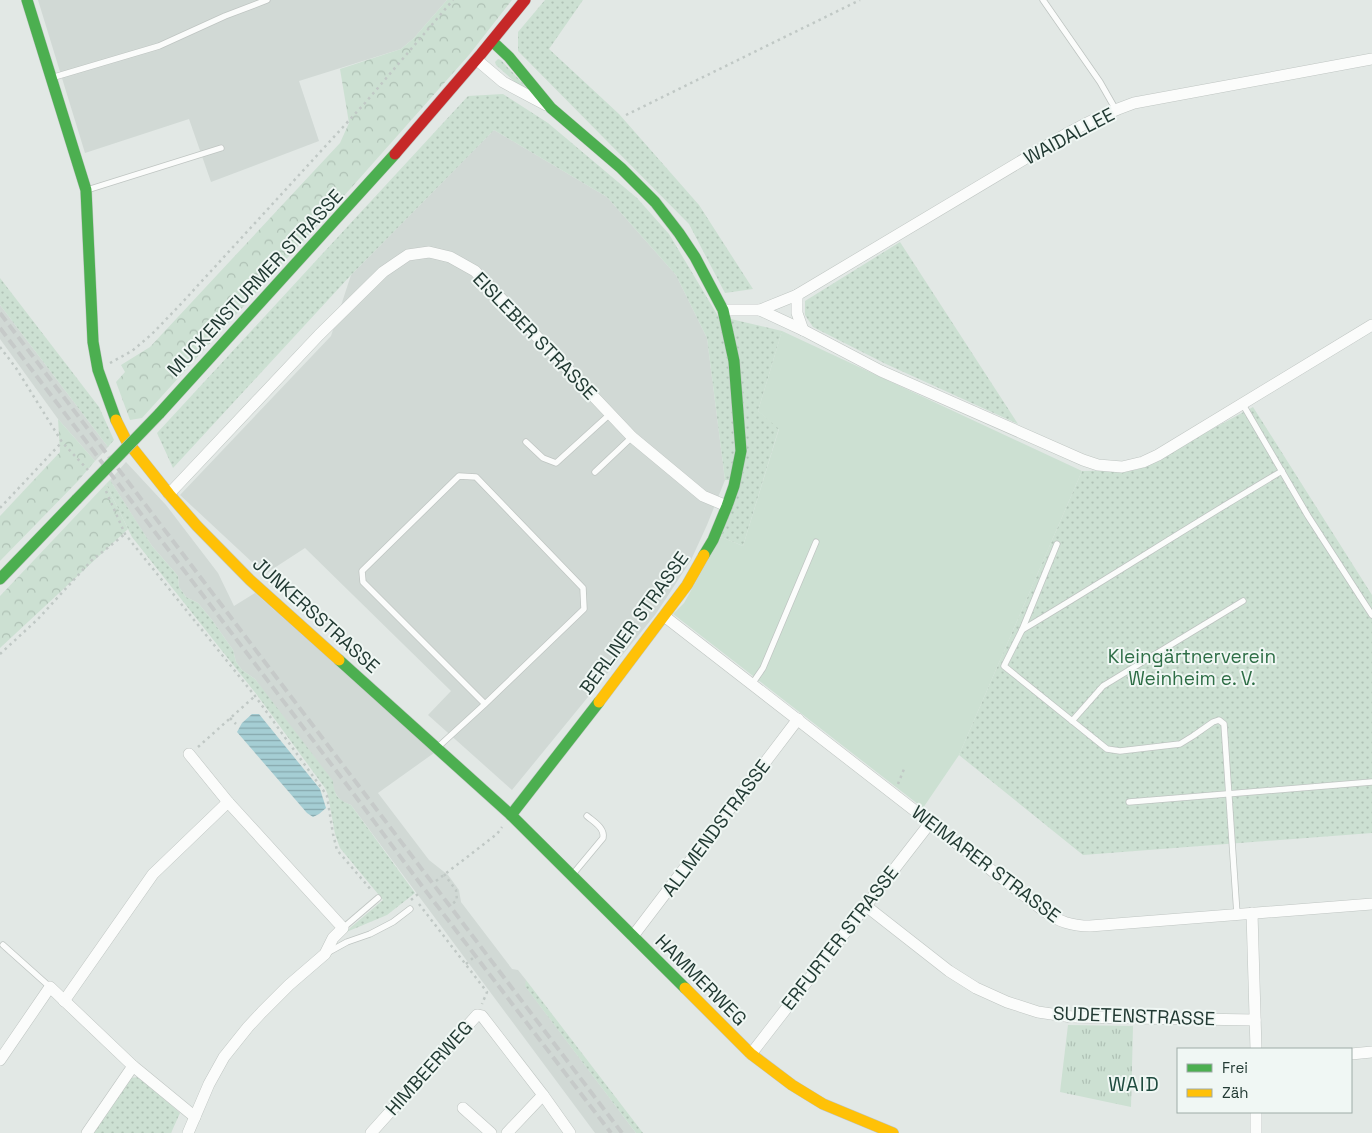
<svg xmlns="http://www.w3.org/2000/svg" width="1372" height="1133" font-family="'Space Grotesk',sans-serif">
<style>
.built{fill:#d1d9d5}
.grass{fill:url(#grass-dots)}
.forest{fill:url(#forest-crowns)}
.park{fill:url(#park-tufts)}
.pitch{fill:#cce0d2}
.water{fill:url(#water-rules)}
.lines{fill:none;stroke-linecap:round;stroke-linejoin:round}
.lane-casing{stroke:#bfc5c2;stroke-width:7}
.street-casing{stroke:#bfc5c2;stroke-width:12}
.fast-casing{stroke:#bfc5c2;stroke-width:12}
.slow-casing{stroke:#bfc5c2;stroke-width:12}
.jam-casing{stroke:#bfc5c2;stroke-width:12}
.path{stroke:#c0c8c5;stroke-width:2.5;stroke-dasharray:2.5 4;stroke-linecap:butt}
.lane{stroke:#fbfcfb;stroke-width:5.5}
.street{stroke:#fbfcfb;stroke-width:11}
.fast{stroke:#4caf50;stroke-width:11}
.slow{stroke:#ffc107;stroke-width:11}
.jam{stroke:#c62828;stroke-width:11}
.rail{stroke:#c6cac9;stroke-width:4;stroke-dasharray:10 5;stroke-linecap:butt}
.fast-bridge-casing{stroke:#bfc5c2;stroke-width:12;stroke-linecap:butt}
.fast-bridge{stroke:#4caf50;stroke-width:11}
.labels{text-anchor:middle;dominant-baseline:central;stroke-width:4;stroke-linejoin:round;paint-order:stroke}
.street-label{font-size:19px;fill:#223a33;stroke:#f0f7f4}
.park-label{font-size:19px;fill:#2e6e46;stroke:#f0f7f4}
.neighbourhood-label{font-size:20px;letter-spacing:1px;fill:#1f4b3f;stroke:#f0f7f4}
</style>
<defs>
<pattern id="grass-dots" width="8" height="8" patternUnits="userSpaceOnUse" patternTransform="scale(1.25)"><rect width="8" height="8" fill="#cce0d2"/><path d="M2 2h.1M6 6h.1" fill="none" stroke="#afc1b5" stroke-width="1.8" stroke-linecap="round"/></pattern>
<pattern id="forest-crowns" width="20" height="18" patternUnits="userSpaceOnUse" patternTransform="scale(1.25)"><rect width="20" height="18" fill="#cce0d2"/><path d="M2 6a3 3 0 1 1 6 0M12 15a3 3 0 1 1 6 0" fill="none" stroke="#afc1b5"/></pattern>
<pattern id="park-tufts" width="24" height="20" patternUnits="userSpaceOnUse" patternTransform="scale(1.25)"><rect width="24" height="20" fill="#cce0d2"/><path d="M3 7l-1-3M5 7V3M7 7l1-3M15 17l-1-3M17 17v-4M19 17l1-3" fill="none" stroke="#afc1b5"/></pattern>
<pattern id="water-rules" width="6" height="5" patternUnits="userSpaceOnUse" patternTransform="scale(1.25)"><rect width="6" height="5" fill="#a5ced4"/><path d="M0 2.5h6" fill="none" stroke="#86a8ad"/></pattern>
</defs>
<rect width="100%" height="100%" fill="#e2e8e5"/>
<g class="built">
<polygon points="38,0 447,0 414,38 401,49 299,81 319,141 211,182 189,119 85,153"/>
<polygon points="494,130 607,197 676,275 707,338 725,480 707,525 691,560 667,597 655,615 512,790 428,715 451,691 305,548 265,574 180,495 331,336 351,275"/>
<polygon points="0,305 108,447 95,461 58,419 0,339"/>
<polygon points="126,462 166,505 218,573 234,606 255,593 434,753 378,793 429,860 448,875 459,890 461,902 512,969 518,970 526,980 526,987 636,1133 595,1133 351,805 341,801 255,679 242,670 236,662 233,650 212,620 198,603 186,597 179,587 178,576 152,546 137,523 110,480"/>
</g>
<g class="grass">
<polygon points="545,0 583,0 549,49 619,114 699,205 753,289 725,293 689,224 518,51 518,32"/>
<polygon points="498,59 501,60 525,86 523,89 496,65 495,62"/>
<polygon points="503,94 548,123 637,198 669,234 718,316 782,331 758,411 779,428 743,546 721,537 738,480 725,480 707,338 676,275 607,197 494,130 351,275 173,468 157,433 468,96"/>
<polygon points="900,242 1018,424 886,364 813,327 805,315 805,301"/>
<polygon points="0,278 99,407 114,440 108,447 0,305"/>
<polygon points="1253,407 1372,595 1372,833 1083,855 959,755 1082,471 1136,470"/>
<path d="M 110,480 L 152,546 L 178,576 L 179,587 L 186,597 L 198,603 L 212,620 L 233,650 L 236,662 L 242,670 L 255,679 L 333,781 C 334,795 338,800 351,805 L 415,893 L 387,915 L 344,933 L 383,900 L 340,848 L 335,834 L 328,795 L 325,788 L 257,695 L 132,537 L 106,484 Z"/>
<polygon points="526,980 643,1133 636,1133 525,986"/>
<polygon points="140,1077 180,1113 171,1133 92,1133 129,1078"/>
</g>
<g class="forest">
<polygon points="447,0 512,0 469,55 351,188 142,418 130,420 116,382 125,372 121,365 150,347 340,143 349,123 340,69 401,49 414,38"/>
<polygon points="58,419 95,461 78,481 0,561 0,516 60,452"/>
<polygon points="106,484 128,529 0,648 0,596"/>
</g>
<polygon class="park" points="1068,1025 1133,1026 1131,1107 1060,1092"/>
<polygon class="pitch" points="782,331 1082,471 959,755 923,808 673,614 684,603 721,537 743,546 779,429 758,411"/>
<polygon class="water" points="252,714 259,714 320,789 326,808 319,814 313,817 307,813 237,732 242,723"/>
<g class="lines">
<defs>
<g id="lane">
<polyline points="1043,0 1100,82 1116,110"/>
<polyline points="51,78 159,46 225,16 267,0"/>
<polyline points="87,190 221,148"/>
<polyline points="1242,403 1308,516 1372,615"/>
<polyline points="526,442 543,458 556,463 610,414"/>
<polyline points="595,472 632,437"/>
<polyline points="1057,544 1022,630 1004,666 1107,749 1120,751 1180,744 1193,736 1213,722 1219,720 1224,724 1237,914"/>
<path d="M 1022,630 C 1109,578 1194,523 1282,471"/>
<polyline points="752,684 763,668 816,542"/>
<polyline points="1072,721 1103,686 1243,601"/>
<polyline points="438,747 485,704 584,609 583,588 476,477 459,476 362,571 363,582 485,704"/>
<polyline points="1129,802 1372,782"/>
<path d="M 573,874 L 603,838 C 605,828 594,822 587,816"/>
<polyline points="343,928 378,898"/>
<polyline points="3,945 50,987"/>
<polyline points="327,953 347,942 370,934 393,922 410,909"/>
</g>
<g id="street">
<polyline points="477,60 503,82 546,105"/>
<polyline points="797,295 797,313 803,330"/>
<path d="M 723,310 L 760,310 L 797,295 L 1068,133 C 1090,121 1111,111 1134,103 L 1372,59"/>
<polyline points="760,310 803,330 881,371 1083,460 1098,465 1122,467 1143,462 1158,455 1372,325"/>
<polyline points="169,494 319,335 383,272 408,255 429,252 450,257 475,271 632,437 703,496 727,506"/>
<path d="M 664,616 L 1044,911 C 1059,922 1072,926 1090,926 L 1372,904"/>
<polyline points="189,754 228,802"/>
<polyline points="866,906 949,971 976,988 1007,1002 1038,1012 1072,1017 1255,1020"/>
<polyline points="1252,913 1256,1049"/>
<polyline points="633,936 798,719"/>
<polyline points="64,1001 153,874 228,802 343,928 333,938 325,954 289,985 262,1012 248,1027 224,1057 209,1084 188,1133"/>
<polyline points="751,1054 930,823"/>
<polyline points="1351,1054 1372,1052"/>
<polyline points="0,1060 50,987 133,1066 195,1117"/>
<polyline points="463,1108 491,1133"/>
<polyline points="1256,1112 1256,1133"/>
<polyline points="87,1133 133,1066"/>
<polyline points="371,1133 477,1015 482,1016 543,1095 570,1133"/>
<polyline points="507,1133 543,1095"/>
</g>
<g id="fast">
<polyline points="27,0 86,190 93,342 98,370 116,420"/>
<polyline points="492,41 509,57 551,108 621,168 655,202 679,233 695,257 723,310 734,361 741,451 734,486 727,506 713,540 704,555"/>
<polyline points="159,414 395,154"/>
<polyline points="0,579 77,499"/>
<polyline points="339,660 511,815 685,988"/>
<polyline points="511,815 599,702"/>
</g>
<g id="slow">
<polyline points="116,420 126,440 169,494 197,526 250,580 339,660"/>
<polyline points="599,702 687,585 704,555"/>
<polyline points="685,988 751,1054 792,1085 823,1104 893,1133"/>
</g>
<polyline id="jam" points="395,154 481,54 525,0"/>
</defs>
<use href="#lane" class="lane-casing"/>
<use href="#street" class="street-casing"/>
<use href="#fast" class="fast-casing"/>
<use href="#slow" class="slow-casing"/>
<use href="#jam" class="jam-casing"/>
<g class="path">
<polyline points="626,115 860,0"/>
<polyline points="0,347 16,368 62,442 88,470"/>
<polyline points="110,363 132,351 152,334 179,306 365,103 453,0"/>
<polyline points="106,491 125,534 255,696 323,790 327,796 333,834 337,850 372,891"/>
<polyline points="0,508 62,442"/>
<polyline points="0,654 38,619 91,561 125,534"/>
<polyline points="230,718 236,724"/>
<polyline points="198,747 255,696"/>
<polyline points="898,784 904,769"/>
<polyline points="444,874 456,890 457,900 451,905"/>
<polyline points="436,881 497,834 502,827"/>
<polyline points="411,900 418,894"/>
<polyline points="419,904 487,992 482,1004"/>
<polyline points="466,964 473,958"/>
</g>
<use href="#lane" class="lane"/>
<use href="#street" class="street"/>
<use href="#fast" class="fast"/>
<use href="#slow" class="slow"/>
<use href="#jam" class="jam"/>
<g class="rail">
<polyline points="0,313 622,1133"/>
<polyline points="0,328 350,789 422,886 611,1133"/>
</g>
<defs>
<polyline id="fast-bridge" points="77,499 159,414"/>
</defs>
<use href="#fast-bridge" class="fast-bridge-casing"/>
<use href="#fast-bridge" class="fast-bridge"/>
</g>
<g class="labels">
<g class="street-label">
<text transform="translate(1069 136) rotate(-28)">WAIDALLEE</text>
<text transform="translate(255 283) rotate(-47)">MUCKENSTURMER STRASSE</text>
<text transform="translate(535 336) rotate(46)">EISLEBER STRASSE</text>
<text transform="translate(316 615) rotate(42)">JUNKERSSTRASSE</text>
<text transform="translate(634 623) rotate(-54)">BERLINER STRASSE</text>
<text transform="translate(716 828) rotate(-53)">ALLMENDSTRASSE</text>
<text transform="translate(986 864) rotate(37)">WEIMARER STRASSE</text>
<text transform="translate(840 938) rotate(-52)">ERFURTER STRASSE</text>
<text transform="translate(701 980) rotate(45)">HAMMERWEG</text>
<text transform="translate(1134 1016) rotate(2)">SUDETENSTRASSE</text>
<text transform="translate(429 1068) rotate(-48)">HIMBEERWEG</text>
</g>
<g class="park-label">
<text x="1192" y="656">Kleingärtnerverein<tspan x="1192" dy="22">Weinheim e. V.</tspan></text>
</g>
<g class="neighbourhood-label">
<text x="1134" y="1084">WAID</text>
</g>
</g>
<rect x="1177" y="1048" width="175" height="65" fill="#f0f7f4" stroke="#9eaba7"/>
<rect x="1187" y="1064" width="25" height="8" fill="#4caf50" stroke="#9eaba7"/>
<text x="1222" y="1073" font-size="15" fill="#223a33">Frei</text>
<rect x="1187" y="1089" width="25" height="8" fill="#ffc107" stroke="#9eaba7"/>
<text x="1222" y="1098" font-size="15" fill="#223a33">Zäh</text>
</svg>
